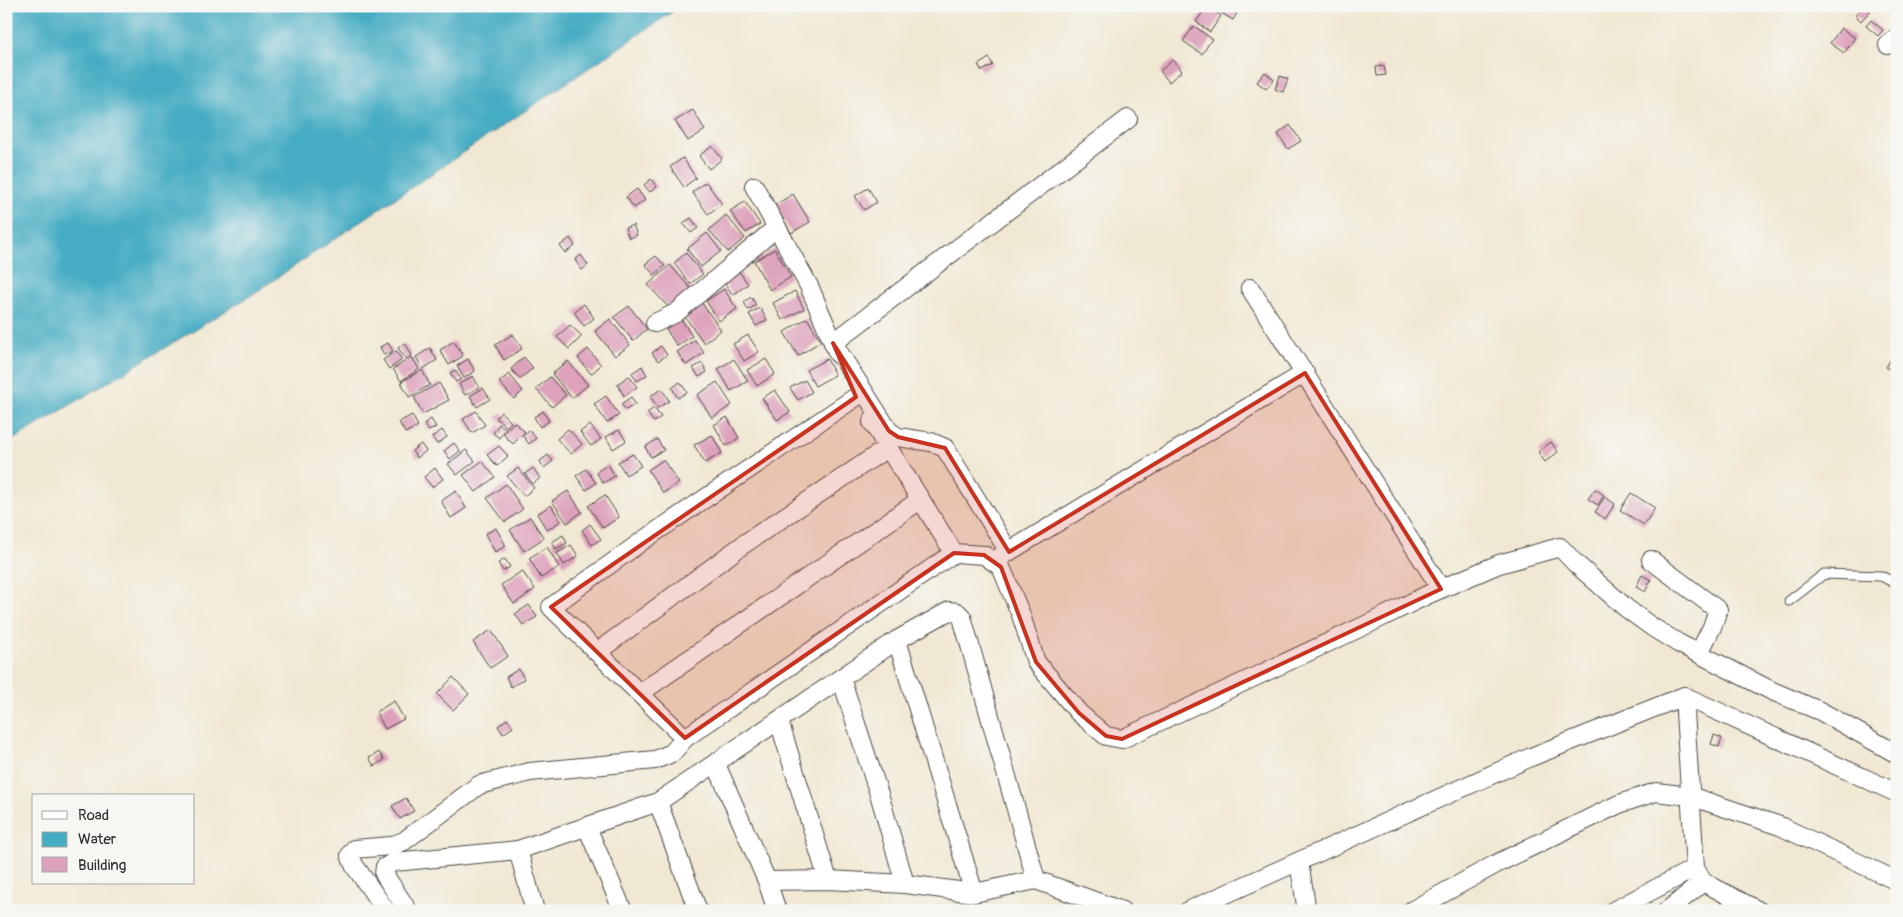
<svg xmlns="http://www.w3.org/2000/svg" width="1903" height="917" font-family="Pangolin,sans-serif">
<style>
.water{fill:#44acc3;stroke:#386c77}
.building{fill:#dda1bb}
.lines{fill:none;stroke-linecap:round;stroke-linejoin:round}
.lane-casing{stroke:#494744;stroke-width:11}
.street-casing{stroke:#494744;stroke-width:20}
.lane{stroke:#fff;stroke-width:9}
.street{stroke:#fff;stroke-width:18}
.marked{fill:#c8321e;fill-opacity:0.2;stroke:#c8321e;stroke-width:4;stroke-linejoin:round}
</style>
<rect width="100%" height="100%" fill="#f6f6f2"/>
<filter id="ink" filterUnits="userSpaceOnUse"><feTurbulence type="fractalNoise" baseFrequency=".02" numOctaves="2"/><feDisplacementMap in="SourceGraphic" scale="10" xChannelSelector="R" yChannelSelector="G"/><feConvolveMatrix kernelMatrix="1 2 1 2 8 2 1 2 1" color-interpolation-filters="sRGB"/></filter>
<filter id="wash" filterUnits="userSpaceOnUse"><feTurbulence type="fractalNoise" baseFrequency=".0096" numOctaves="4" result="noise"/><feDisplacementMap in="SourceGraphic" scale="20" xChannelSelector="R" yChannelSelector="G"/><feGaussianBlur stdDeviation="1.12" result="paint"/><feColorMatrix in="noise" values="0 0 0 0 0 0 0 0 0 0 0 0 0 0 0 0 0 1.4 0 .05"/><feComposite in="paint" operator="in"/></filter>
<g filter="url(#wash)">
<rect width="100%" height="100%" fill="#f1e8d3"/>
<polygon class="water" points="6,6 681,6 247,298 6,444"/>
<g id="blocks">
<g class="building">
<polygon points="1207,6 1221,16 1210,32 1196,22"/>
<polygon points="1214,6 1241,6 1233,20 1213,8"/>
<polygon points="1863,6 1867,6 1871,10 1861,21 1855,15"/>
<polygon points="1871,20 1883,30 1878,36 1866,26"/>
<polygon points="1194,26 1212,39 1202,54 1183,41"/>
<polygon points="1841,28 1855,38 1844,53 1830,43"/>
<polygon points="989,58 993,65 982,71 978,65"/>
<polygon points="1173,60 1182,71 1169,82 1160,71"/>
<polygon points="1384,66 1386,75 1377,76 1376,67"/>
<polygon points="1265,72 1274,80 1266,89 1257,82"/>
<polygon points="1280,76 1288,79 1283,92 1275,89"/>
<polygon points="693,110 705,130 688,141 675,121"/>
<polygon points="1290,125 1301,141 1288,149 1278,134"/>
<polygon points="712,146 722,159 709,169 699,156"/>
<polygon points="683,158 696,178 684,187 670,167"/>
<polygon points="651,179 657,187 650,192 644,185"/>
<polygon points="706,182 722,204 708,214 692,192"/>
<polygon points="868,188 877,202 864,210 855,196"/>
<polygon points="637,189 645,200 634,208 626,197"/>
<polygon points="793,194 810,222 791,233 775,205"/>
<polygon points="745,202 760,224 746,233 730,211"/>
<polygon points="726,215 745,238 728,252 709,230"/>
<polygon points="691,218 698,228 691,233 683,223"/>
<polygon points="633,225 637,235 629,238 625,228"/>
<polygon points="707,233 721,251 701,267 687,249"/>
<polygon points="570,238 575,246 565,253 560,246"/>
<polygon points="775,249 791,277 770,290 754,261"/>
<polygon points="686,253 703,274 690,284 674,263"/>
<polygon points="581,255 588,265 582,270 575,260"/>
<polygon points="656,256 665,266 654,275 645,264"/>
<polygon points="670,265 693,291 671,310 648,285"/>
<polygon points="738,270 748,284 733,295 723,281"/>
<polygon points="724,289 737,309 719,321 706,301"/>
<polygon points="795,291 804,309 782,320 773,303"/>
<polygon points="751,297 756,305 748,310 744,302"/>
<polygon points="701,302 721,330 704,343 683,314"/>
<polygon points="584,304 594,318 584,326 574,312"/>
<polygon points="629,306 647,329 633,341 614,317"/>
<polygon points="760,308 767,320 756,326 749,314"/>
<polygon points="679,316 692,336 677,346 664,326"/>
<polygon points="807,318 821,341 798,356 784,332"/>
<polygon points="610,319 630,345 615,356 595,331"/>
<polygon points="570,325 582,336 569,349 557,337"/>
<polygon points="513,334 522,349 504,360 495,345"/>
<polygon points="748,335 759,352 744,361 733,344"/>
<polygon points="695,340 704,353 686,365 677,352"/>
<polygon points="454,341 463,356 449,365 440,350"/>
<polygon points="388,343 393,351 384,355 380,347"/>
<polygon points="405,343 412,355 406,359 398,348"/>
<polygon points="661,346 667,355 658,361 652,353"/>
<polygon points="430,348 437,360 423,369 416,357"/>
<polygon points="588,349 601,365 591,374 578,358"/>
<polygon points="396,351 402,360 389,369 383,360"/>
<polygon points="1894,355 1897,356 1897,374 1886,367"/>
<polygon points="412,357 419,369 401,381 393,369"/>
<polygon points="524,357 533,368 520,379 511,369"/>
<polygon points="468,359 475,371 464,378 457,366"/>
<polygon points="734,359 748,381 731,391 718,369"/>
<polygon points="766,359 775,374 757,386 747,370"/>
<polygon points="827,359 835,375 815,386 806,370"/>
<polygon points="568,361 588,385 572,398 552,374"/>
<polygon points="702,363 707,372 699,377 693,368"/>
<polygon points="642,366 647,375 637,381 632,373"/>
<polygon points="422,370 430,385 409,397 401,382"/>
<polygon points="455,370 461,379 456,382 450,373"/>
<polygon points="509,374 523,391 514,399 499,382"/>
<polygon points="473,376 479,387 465,395 459,384"/>
<polygon points="629,376 637,387 624,396 617,384"/>
<polygon points="550,377 566,395 552,407 536,389"/>
<polygon points="805,380 812,392 798,400 790,388"/>
<polygon points="680,382 687,392 678,398 672,388"/>
<polygon points="717,382 732,405 712,418 697,395"/>
<polygon points="439,383 449,400 423,414 414,397"/>
<polygon points="483,388 490,399 477,407 470,396"/>
<polygon points="662,389 669,401 658,408 650,396"/>
<polygon points="775,390 790,412 777,420 762,398"/>
<polygon points="606,396 619,415 607,423 594,404"/>
<polygon points="631,397 635,404 626,410 621,404"/>
<polygon points="654,408 661,417 654,422 647,413"/>
<polygon points="476,411 485,425 472,433 463,419"/>
<polygon points="543,411 549,421 540,427 534,417"/>
<polygon points="501,412 511,422 507,427 496,418"/>
<polygon points="412,415 418,426 405,433 399,422"/>
<polygon points="727,417 739,438 726,446 714,425"/>
<polygon points="431,419 436,427 429,431 424,424"/>
<polygon points="514,422 525,432 513,444 503,434"/>
<polygon points="499,424 506,429 499,438 493,433"/>
<polygon points="590,425 601,439 591,446 580,432"/>
<polygon points="568,429 582,444 571,454 557,439"/>
<polygon points="442,430 447,437 437,444 432,437"/>
<polygon points="529,430 536,438 529,444 523,436"/>
<polygon points="619,430 626,441 613,449 606,437"/>
<polygon points="712,435 722,453 705,463 694,445"/>
<polygon points="657,439 664,450 651,457 645,447"/>
<polygon points="1551,442 1558,452 1545,462 1538,452"/>
<polygon points="454,443 460,451 450,459 444,451"/>
<polygon points="421,444 426,451 417,458 412,451"/>
<polygon points="499,446 508,456 497,466 487,455"/>
<polygon points="466,450 475,461 457,475 448,464"/>
<polygon points="633,454 641,466 626,475 618,462"/>
<polygon points="548,455 553,461 544,468 540,461"/>
<polygon points="663,460 679,483 663,493 648,470"/>
<polygon points="482,461 495,477 476,492 463,475"/>
<polygon points="608,464 615,476 603,483 596,472"/>
<polygon points="435,468 443,479 432,487 424,477"/>
<polygon points="518,468 534,488 524,496 507,476"/>
<polygon points="533,468 540,478 533,484 525,474"/>
<polygon points="586,469 596,483 586,490 576,476"/>
<polygon points="506,484 523,509 505,522 487,498"/>
<polygon points="1595,489 1604,495 1598,505 1588,499"/>
<polygon points="456,491 466,508 451,518 441,501"/>
<polygon points="568,491 582,512 567,523 552,501"/>
<polygon points="1631,493 1655,508 1644,525 1620,510"/>
<polygon points="605,495 619,517 603,528 588,506"/>
<polygon points="1605,497 1615,504 1605,519 1595,512"/>
<polygon points="551,505 561,521 547,530 537,514"/>
<polygon points="530,517 544,538 524,551 510,530"/>
<polygon points="590,524 601,539 592,545 582,530"/>
<polygon points="496,528 506,546 495,552 485,534"/>
<polygon points="563,535 567,543 556,549 552,542"/>
<polygon points="571,545 578,556 564,565 557,553"/>
<polygon points="547,547 559,567 541,578 529,558"/>
<polygon points="505,559 510,567 503,571 498,563"/>
<polygon points="522,571 535,589 514,604 501,585"/>
<polygon points="1642,575 1651,580 1645,592 1636,587"/>
<polygon points="529,605 537,617 523,625 515,614"/>
<polygon points="491,630 508,656 490,668 473,642"/>
<polygon points="519,669 524,679 511,687 506,677"/>
<polygon points="453,677 469,694 453,710 437,694"/>
<polygon points="394,701 404,719 385,729 376,712"/>
<polygon points="507,719 513,727 503,734 498,726"/>
<polygon points="1714,735 1722,738 1719,747 1711,744"/>
<polygon points="379,752 384,760 374,766 369,758"/>
<polygon points="406,798 414,811 400,819 392,806"/>
</g>
</g>
</g>
<g filter="url(#ink)">
<use href="#blocks" fill-opacity="0" stroke="#494744" stroke-width="1"/>
<g class="lines">
<defs>
<polyline id="lane" points="1789,601 1824,574 1881,576 1897,584"/>
<g id="street">
<polyline points="1888,45 1897,38"/>
<polyline points="754,186 809,286 838,354"/>
<polyline points="1250,288 1441,589"/>
<polyline points="655,323 676,313 777,227"/>
<polyline points="872,422 954,553"/>
<polyline points="1009,552 945,448 931,442 898,437 889,431 833,343 1128,119"/>
<polyline points="1000,557 1305,373"/>
<polyline points="1651,560 1718,610 1712,627 1699,653"/>
<polyline points="897,640 974,893"/>
<polyline points="597,652 744,544 887,448"/>
<polyline points="841,678 880,797 905,884"/>
<polyline points="640,693 920,500"/>
<polyline points="1684,696 1695,868 1703,882 1759,911"/>
<polyline points="779,721 828,880"/>
<polyline points="685,738 551,607 645,539 856,397"/>
<polyline points="716,764 767,881 777,911"/>
<polyline points="658,802 698,911"/>
<polyline points="587,827 623,911"/>
<polyline points="518,850 535,911"/>
<polyline points="1299,862 1307,911"/>
<polyline points="767,881 828,880 905,884 974,893 1036,880 1122,911"/>
<polyline points="386,911 354,865 350,855 354,849 391,846 404,841 479,785 530,772 655,760 672,753 685,738 954,553 984,555 1001,567 1021,615 1036,662 1079,713 1106,736 1122,739 1370,623 1429,594 1499,564 1560,547 1575,563 1626,608 1652,627 1678,643 1772,691 1820,711 1897,754"/>
<polyline points="408,911 384,874 385,867 394,862 518,850 658,802 897,640 949,611 957,612 962,617 1036,880"/>
<polyline points="1188,911 1531,757 1684,696 1897,793"/>
<polyline points="1411,911 1496,864 1619,804 1656,792 1690,796 1780,826 1897,881"/>
<polyline points="1613,911 1695,868"/>
<polyline points="1667,911 1703,882"/>
</g>
</defs>
<use href="#lane" class="lane-casing"/>
<use href="#street" class="street-casing"/>
<use href="#lane" class="lane"/>
<use href="#street" class="street"/>
</g>
</g>
<path class="marked" d="M 833,343 L 889,431 L 898,437 L 945,448 L 1009,552 L 1305,373 L 1441,589 L 1122,739 L 1106,736 L 1079,713 L 1036,662 L 1001,567 L 984,555 L 954,553 L 685,738 L 551,607 L 856,397 Z"/>
<rect width="1903" height="917" fill="none" stroke="#f6f6f2" stroke-width="25"/>
<rect x="32" y="794" width="162" height="90" fill="#f6f6f2" stroke="#a5a5a2"/>
<rect x="42" y="811" width="25" height="8" fill="#ffffff" stroke="#a5a5a2"/>
<text x="78" y="820" font-size="15" fill="#2b2b2b">Road</text>
<rect x="42" y="832" width="25" height="15" fill="#44acc3" stroke="#a5a5a2"/>
<text x="78" y="844" font-size="15" fill="#2b2b2b">Water</text>
<rect x="42" y="857" width="25" height="15" fill="#dda1bb" stroke="#a5a5a2"/>
<text x="78" y="870" font-size="15" fill="#2b2b2b">Building</text>
</svg>
